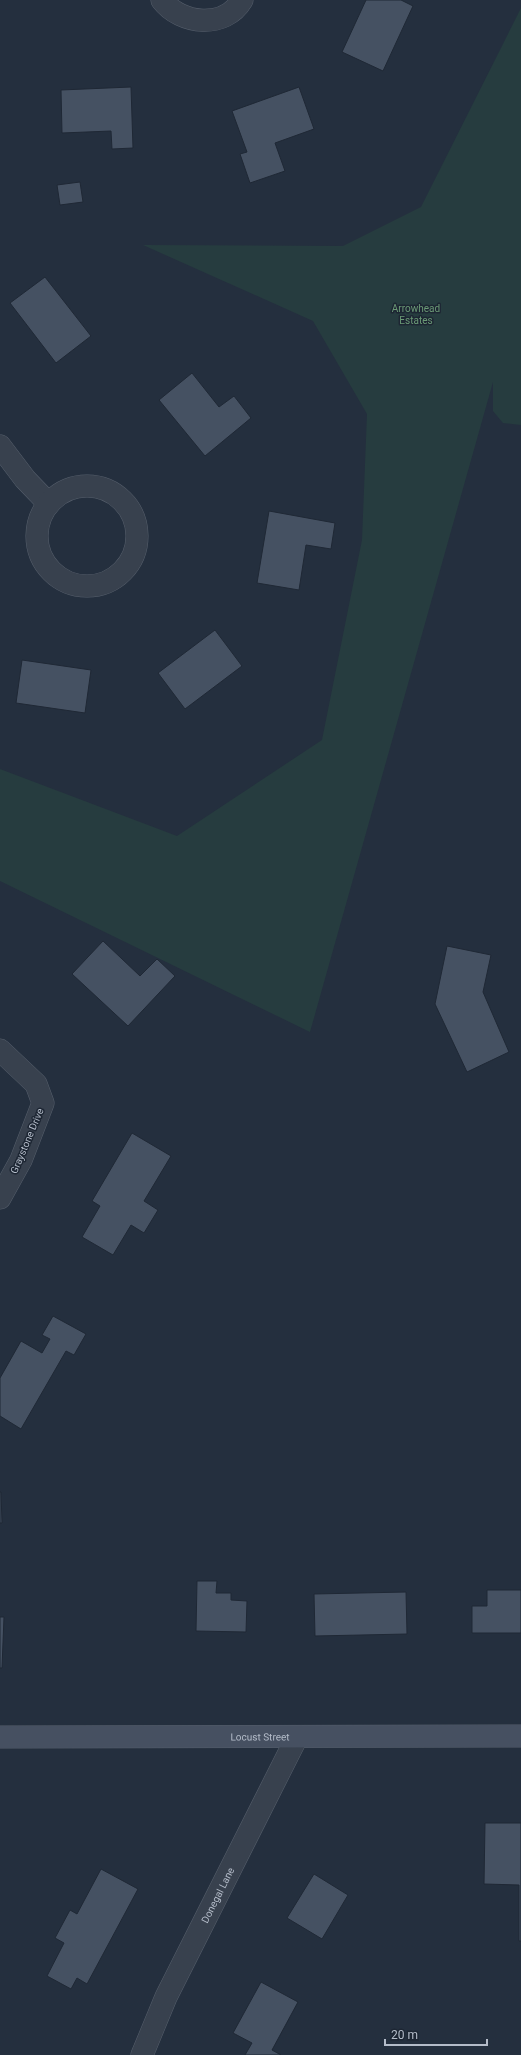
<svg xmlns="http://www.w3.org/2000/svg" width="521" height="2055" font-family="Roboto,sans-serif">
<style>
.green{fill:#263c3f}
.building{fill:#455162;stroke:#1f2835}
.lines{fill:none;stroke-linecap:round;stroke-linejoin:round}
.street-casing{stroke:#565f6c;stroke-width:23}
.secondary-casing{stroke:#565f6c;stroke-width:23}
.street{stroke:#38414e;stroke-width:22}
.secondary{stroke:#465061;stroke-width:22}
.labels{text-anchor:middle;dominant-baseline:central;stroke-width:3;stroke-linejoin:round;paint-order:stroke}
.park-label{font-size:10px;fill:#6b9a76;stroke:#1d2633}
.street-label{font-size:10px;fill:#b4bcc9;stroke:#1d2633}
</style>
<rect width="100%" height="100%" fill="#242f3e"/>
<polygon class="green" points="521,8 521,425 503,423 493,411 493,382 310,1032 0,881 0,769 177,836 322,740 362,540 367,414 313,321 143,245 343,246 421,207"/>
<g class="building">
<polygon points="366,0 401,0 413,6 383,71 342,52"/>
<polygon points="131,87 133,148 112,149 111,131 62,133 61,90"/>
<polygon points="299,87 314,129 275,143 285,171 250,183 240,154 247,152 232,111"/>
<polygon points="80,182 83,202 60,205 57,185"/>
<polygon points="45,277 91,336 56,363 10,303"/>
<polygon points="192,373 219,407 234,396 251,418 205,456 159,400"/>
<polygon points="269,511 335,523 331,549 306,545 299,590 257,583"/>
<polygon points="215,630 242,666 185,709 158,673"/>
<polygon points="22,660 91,670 85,713 16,703"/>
<polygon points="103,941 140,976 157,959 175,976 128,1026 72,974"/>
<polygon points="447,946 491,955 483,992 509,1052 467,1072 435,1004"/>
<polygon points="132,1133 171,1156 144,1201 158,1210 144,1233 131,1225 113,1255 82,1237 100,1206 92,1201"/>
<polygon points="53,1316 86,1334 74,1355 66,1351 21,1429 0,1416 0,1378 21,1341 42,1353 50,1339 42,1335"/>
<polygon points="0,1492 1,1492 2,1523 0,1523"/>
<polygon points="197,1581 217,1581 216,1593 231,1593 231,1600 247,1601 246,1632 196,1631"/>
<polygon points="487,1590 521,1590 521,1633 472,1633 472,1606 487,1606"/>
<polygon points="406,1592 407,1634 315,1636 314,1594"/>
<polygon points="0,1617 4,1617 2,1668 0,1668"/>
<polygon points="485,1823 521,1823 521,1941 519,1941 519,1885 484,1884"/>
<polygon points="101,1869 138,1889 87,1984 77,1978 71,1989 47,1976 64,1943 55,1938 70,1910 77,1914"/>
<polygon points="314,1874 348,1895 322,1939 287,1918"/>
<polygon points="261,1982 298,2002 272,2050 281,2055 245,2055 252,2043 233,2033"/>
</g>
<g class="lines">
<defs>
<g id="street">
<path d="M 162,0 C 181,25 225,29 242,0"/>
<polyline points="0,446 25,479 48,503"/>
<circle cx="87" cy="536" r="50"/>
<polyline points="0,1050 36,1084 43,1103 21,1160 0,1198"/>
<path id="s1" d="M 142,2055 L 166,1997 L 297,1737"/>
</g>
<g id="secondary">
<path id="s2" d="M 0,1737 L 521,1736"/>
</g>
</defs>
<use href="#street" class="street-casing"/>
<use href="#secondary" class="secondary-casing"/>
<use href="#street" class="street"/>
<use href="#secondary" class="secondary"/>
</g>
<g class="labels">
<g class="park-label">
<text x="416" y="308">Arrowhead<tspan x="416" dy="12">Estates</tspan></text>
</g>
<g class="street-label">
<text transform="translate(27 1141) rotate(-67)">Graystone Drive</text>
<text stroke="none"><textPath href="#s2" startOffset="260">Locust Street</textPath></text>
<text stroke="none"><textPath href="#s1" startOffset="177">Donegal Lane</textPath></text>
</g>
</g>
<path d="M385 2039v6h102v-6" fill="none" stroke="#b4bcc9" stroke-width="2"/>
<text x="391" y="2039" font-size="12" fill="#b4bcc9" stroke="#1d2633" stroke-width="3" paint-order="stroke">20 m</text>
</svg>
